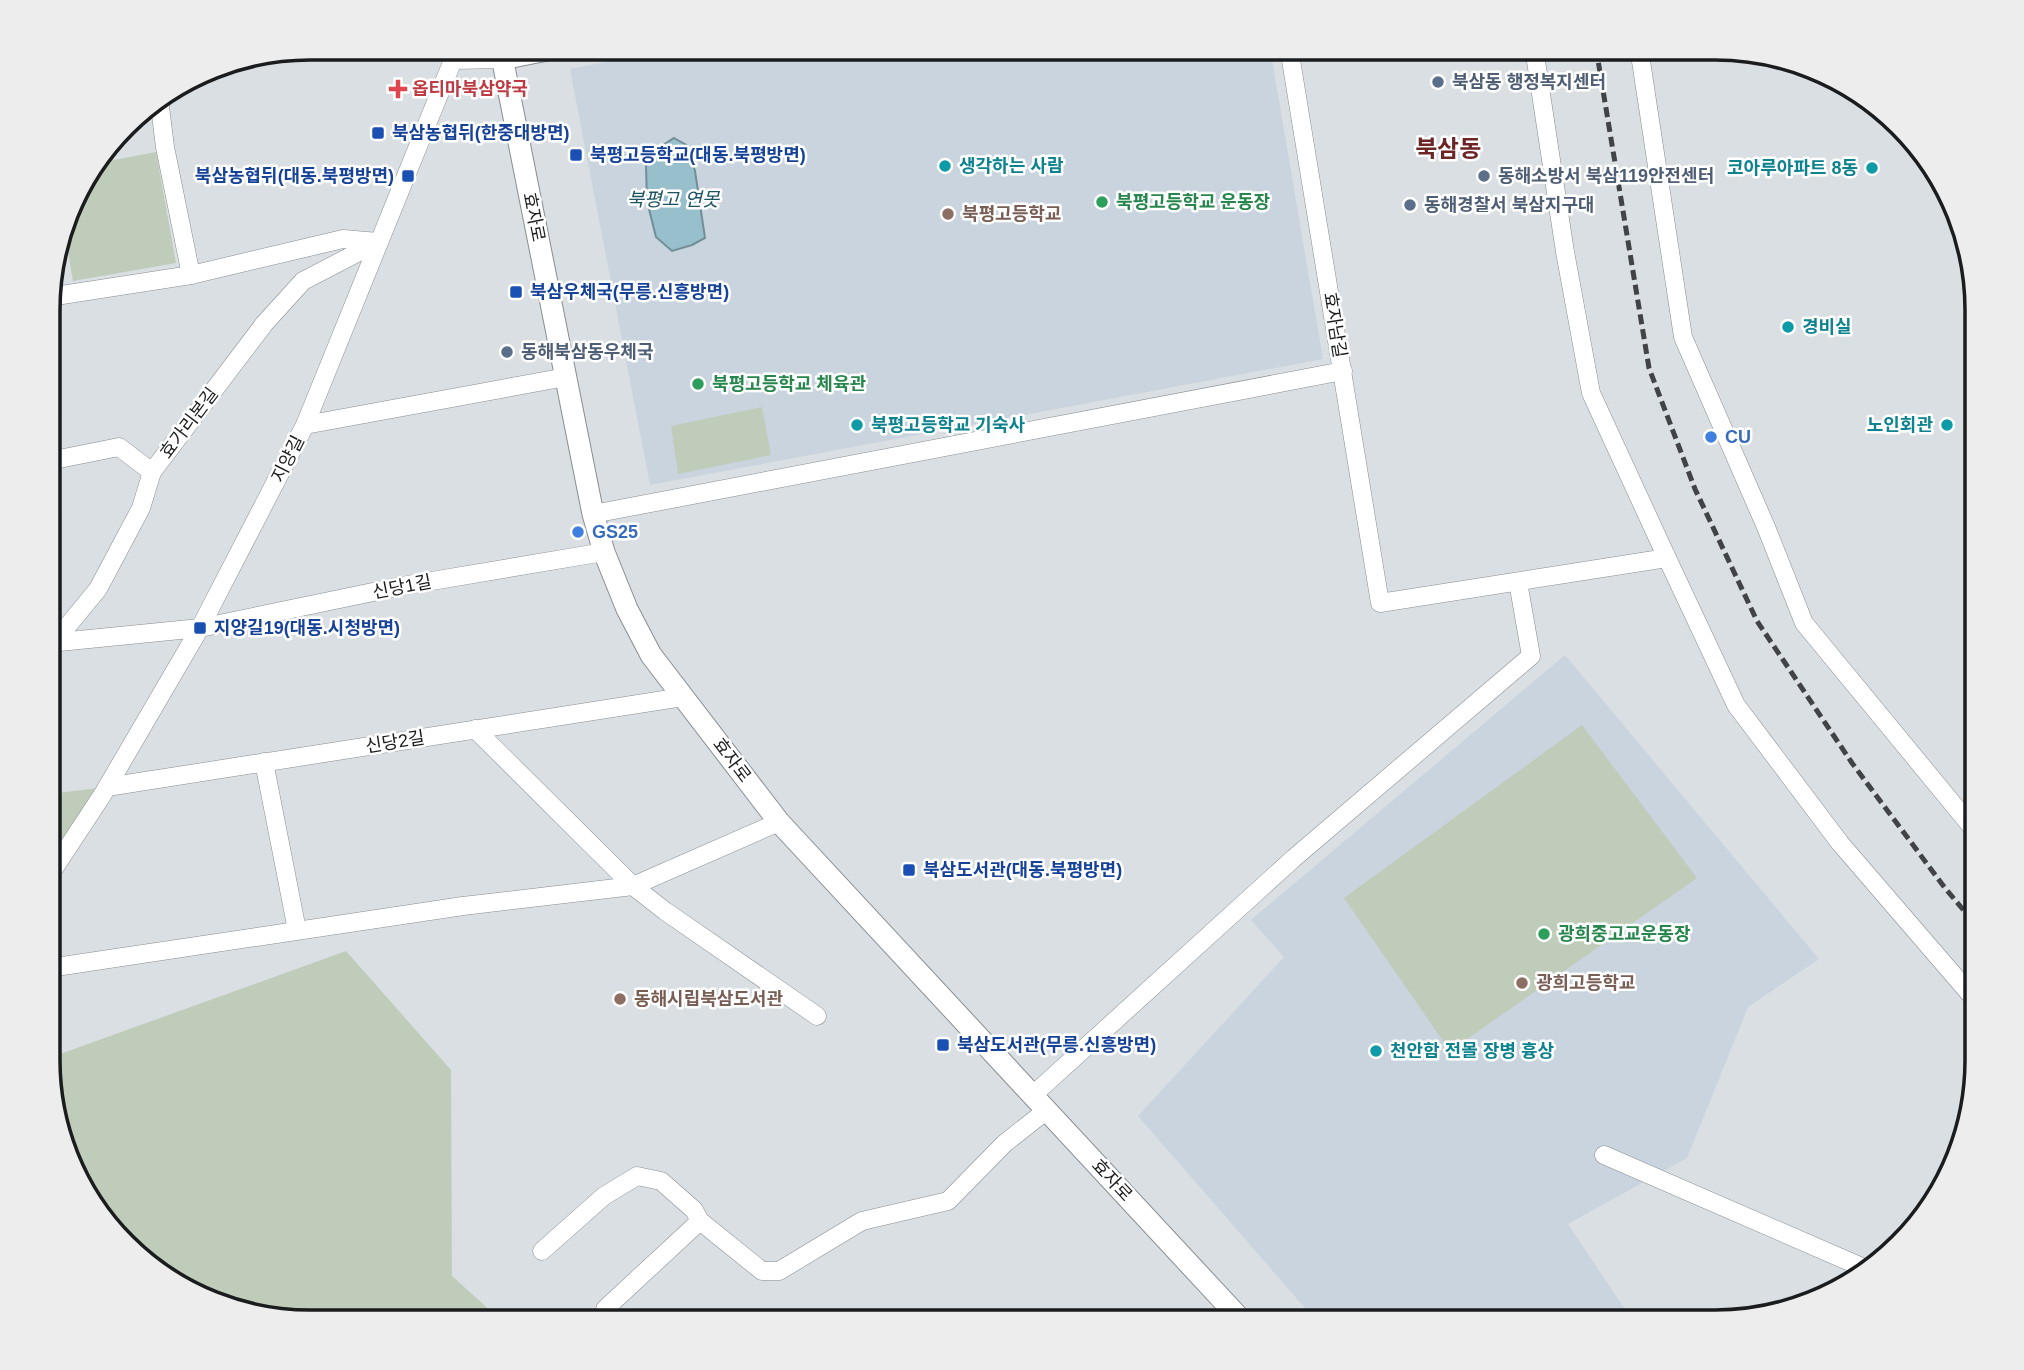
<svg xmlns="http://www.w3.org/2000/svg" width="2024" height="1370" font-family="Helvetica,'Noto Sans KR',sans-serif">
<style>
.built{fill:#c9d4de}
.green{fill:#bfccb9}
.water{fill:#97c0cc;stroke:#728f98;stroke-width:2}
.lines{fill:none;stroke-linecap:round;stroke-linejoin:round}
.minor-casing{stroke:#888d91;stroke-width:19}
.tertiary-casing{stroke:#888d91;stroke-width:23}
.minor{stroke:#fff;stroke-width:18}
.tertiary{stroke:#fff;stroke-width:21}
.rail{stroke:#414346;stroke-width:5;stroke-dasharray:10 5;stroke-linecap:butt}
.service-dot{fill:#5c6f8a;stroke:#fff;stroke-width:2.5}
.health-dot{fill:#e0444e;stroke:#fff;stroke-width:2.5}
.transit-dot{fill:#1a4fb4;stroke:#fff;stroke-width:2.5}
.culture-dot{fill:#0f9aa8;stroke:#fff;stroke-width:2.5}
.leisure-dot{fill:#2e9e5b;stroke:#fff;stroke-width:2.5}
.education-dot{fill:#8d6e63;stroke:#fff;stroke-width:2.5}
.shop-dot{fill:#3f7fe0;stroke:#fff;stroke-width:2.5}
.labels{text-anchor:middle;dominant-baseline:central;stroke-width:5;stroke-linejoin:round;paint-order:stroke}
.service-label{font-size:18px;font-weight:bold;fill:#4e5e75;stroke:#fff;text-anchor:start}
.health-label{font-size:18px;font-weight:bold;fill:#be3a42;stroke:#fff;text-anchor:start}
.transit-label{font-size:18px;font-weight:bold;fill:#164399;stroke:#fff;text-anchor:start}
.culture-label{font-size:18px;font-weight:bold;fill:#0d838f;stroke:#fff;text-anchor:start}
.leisure-label{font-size:18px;font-weight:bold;fill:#27864d;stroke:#fff;text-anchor:start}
.education-label{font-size:18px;font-weight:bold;fill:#785e54;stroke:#fff;text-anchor:start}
.street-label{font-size:18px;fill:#1b1c1e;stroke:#fff}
.shop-label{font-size:18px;font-weight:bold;fill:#366cbe;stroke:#fff;text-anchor:start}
.water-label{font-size:19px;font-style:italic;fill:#1c5462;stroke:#fff}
.district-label{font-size:24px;font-weight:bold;fill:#6c2626;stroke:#fff}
.rim{fill:none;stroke:#1b1c1e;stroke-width:3.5}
</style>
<rect width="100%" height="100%" fill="#dadfe3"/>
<g class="built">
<polygon points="684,47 1270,48 1323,359 650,485 570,69"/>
<polygon points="1565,655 1819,959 1748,1007 1687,1158 1568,1224 1625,1309 1602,1323 1318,1323 1138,1116 1284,957 1251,920"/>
</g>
<g class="green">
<polygon points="156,152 176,263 73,281 64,228 74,193 98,163"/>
<polygon points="762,407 771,455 678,474 671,426"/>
<polygon points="1582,725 1697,878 1450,1051 1344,898"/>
<polygon points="107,787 49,875 49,794"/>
<polygon points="346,951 451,1070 452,1276 503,1322 293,1322 225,1309 150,1269 83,1192 49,1094 49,1058"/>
</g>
<polygon class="water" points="674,138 688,146 695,171 705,238 692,245 672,251 656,237 647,201 646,166 657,149"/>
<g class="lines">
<defs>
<g id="minor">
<polyline points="1289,48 1380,603 1667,558"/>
<polyline points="1534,48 1565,252 1591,393 1667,558 1736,705 1840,843 1976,1001"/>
<polyline points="1639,48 1683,337 1766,527 1804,623 1976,832"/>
<polyline points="159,99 165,147 191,275"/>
<polyline points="49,297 191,275 343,239 378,242"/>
<polyline points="305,425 566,377"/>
<polyline points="49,461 119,447 152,472"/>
<polyline points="593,514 1343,371"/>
<polyline points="49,643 200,628 402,586 604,552"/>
<polyline points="51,646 98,589 141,508 152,472 264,324 303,281 378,242"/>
<polyline points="475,729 633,886 779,822"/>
<polyline points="264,762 297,930"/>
<polyline points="107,787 683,697"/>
<polyline points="49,876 103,794 200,628 305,425 453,60 502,59"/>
<polyline points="49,968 463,906 633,886 665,911 817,1016"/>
<polyline points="1033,1095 1294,858 1531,656 1518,582"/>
<polyline points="1604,1155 1864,1268"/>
<polyline points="542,1251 604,1196 637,1176 661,1181 694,1210 700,1221 762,1271 779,1271 862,1221 948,1201 1005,1143 1047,1110"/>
<polyline points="605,1309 700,1221"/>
</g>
<g id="tertiary">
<polyline points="500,47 593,514 604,552 627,609 651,655 779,822 1244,1323"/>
<polyline points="502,59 562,47"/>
</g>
</defs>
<use href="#minor" class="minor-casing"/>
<use href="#tertiary" class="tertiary-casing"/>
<use href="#minor" class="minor"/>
<use href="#tertiary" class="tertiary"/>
<polyline class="rail" points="1596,48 1649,368 1695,489 1757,621 1852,763 1945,888 1976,925"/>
</g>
<g class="service-dot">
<circle cx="1438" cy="82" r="7"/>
<circle cx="1484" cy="176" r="7"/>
<circle cx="1410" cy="205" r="7"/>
<circle cx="507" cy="352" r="7"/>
</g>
<path class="health-dot" d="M394.5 78.5h7v7h7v7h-7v7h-7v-7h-7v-7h7z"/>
<g class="transit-dot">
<rect x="371" y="126" width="14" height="14" rx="3.5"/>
<rect x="569" y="148" width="14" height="14" rx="3.5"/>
<rect x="401" y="169" width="14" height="14" rx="3.5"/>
<rect x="509" y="285" width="14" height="14" rx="3.5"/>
<rect x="193" y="621" width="14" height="14" rx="3.5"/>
<rect x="902" y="863" width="14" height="14" rx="3.5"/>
<rect x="936" y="1038" width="14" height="14" rx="3.5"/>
</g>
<g class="culture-dot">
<circle cx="945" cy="166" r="7"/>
<circle cx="1872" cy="168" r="7"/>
<circle cx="1788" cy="327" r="7"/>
<circle cx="857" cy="425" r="7"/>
<circle cx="1947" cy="425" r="7"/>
<circle cx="1376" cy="1051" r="7"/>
</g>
<g class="leisure-dot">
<circle cx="1102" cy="202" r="7"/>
<circle cx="698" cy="384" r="7"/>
<circle cx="1544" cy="934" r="7"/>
</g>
<g class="education-dot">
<circle cx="948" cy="214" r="7"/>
<circle cx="1522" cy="983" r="7"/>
<circle cx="620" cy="999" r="7"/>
</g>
<g class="shop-dot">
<circle cx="1711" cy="437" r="7"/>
<circle cx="578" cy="532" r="7"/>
</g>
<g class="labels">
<g class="service-label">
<text x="1452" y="82">북삼동 행정복지센터</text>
<text x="1498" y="176">동해소방서 북삼119안전센터</text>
<text x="1424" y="205">동해경찰서 북삼지구대</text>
<text x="521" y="352">동해북삼동우체국</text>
</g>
<g class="health-label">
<text x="412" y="89">옵티마북삼약국</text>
</g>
<g class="transit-label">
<text x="392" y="133">북삼농협뒤(한중대방면)</text>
<text x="590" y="155">북평고등학교(대동.북평방면)</text>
<text x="394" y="176" text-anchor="end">북삼농협뒤(대동.북평방면)</text>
<text x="530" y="292">북삼우체국(무릉.신흥방면)</text>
<text x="214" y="628">지양길19(대동.시청방면)</text>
<text x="923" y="870">북삼도서관(대동.북평방면)</text>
<text x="957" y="1045">북삼도서관(무릉.신흥방면)</text>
</g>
<g class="culture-label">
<text x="959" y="166">생각하는 사람</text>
<text x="1858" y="168" text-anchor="end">코아루아파트 8동</text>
<text x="1802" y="327">경비실</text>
<text x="871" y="425">북평고등학교 기숙사</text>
<text x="1933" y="425" text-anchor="end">노인회관</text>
<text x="1390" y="1051">천안함 전몰 장병 흉상</text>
</g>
<g class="leisure-label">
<text x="1116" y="202">북평고등학교 운동장</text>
<text x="712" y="384">북평고등학교 체육관</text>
<text x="1558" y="934">광희중고교운동장</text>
</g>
<g class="education-label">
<text x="962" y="214">북평고등학교</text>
<text x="1536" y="983">광희고등학교</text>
<text x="634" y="999">동해시립북삼도서관</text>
</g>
<g class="street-label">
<text transform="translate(534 217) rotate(79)">효자로</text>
<text transform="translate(1335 325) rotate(81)">효자남길</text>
<text transform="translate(189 423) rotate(-53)">효가리본길</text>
<text transform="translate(288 459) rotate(-63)">지양길</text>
<text transform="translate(402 587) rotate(-11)">신당1길</text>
<text transform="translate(395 742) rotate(-9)">신당2길</text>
<text transform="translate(732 760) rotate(53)">효자로</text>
<text transform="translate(1112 1180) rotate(47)">효자로</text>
</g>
<g class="shop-label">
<text x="1725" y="437">CU</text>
<text x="592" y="532">GS25</text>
</g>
<g class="water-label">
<text x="673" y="199">북평고 연못</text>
</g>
<g class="district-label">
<text x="1448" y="148">북삼동</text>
</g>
</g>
<path d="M0 0H2024V1370H0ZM310 60H1715A250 250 0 0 1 1965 310V1060A250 250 0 0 1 1715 1310H310A250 250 0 0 1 60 1060V310A250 250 0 0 1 310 60Z" fill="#ededed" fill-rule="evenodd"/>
<path class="rim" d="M310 60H1715A250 250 0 0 1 1965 310V1060A250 250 0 0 1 1715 1310H310A250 250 0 0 1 60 1060V310A250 250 0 0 1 310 60Z"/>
</svg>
